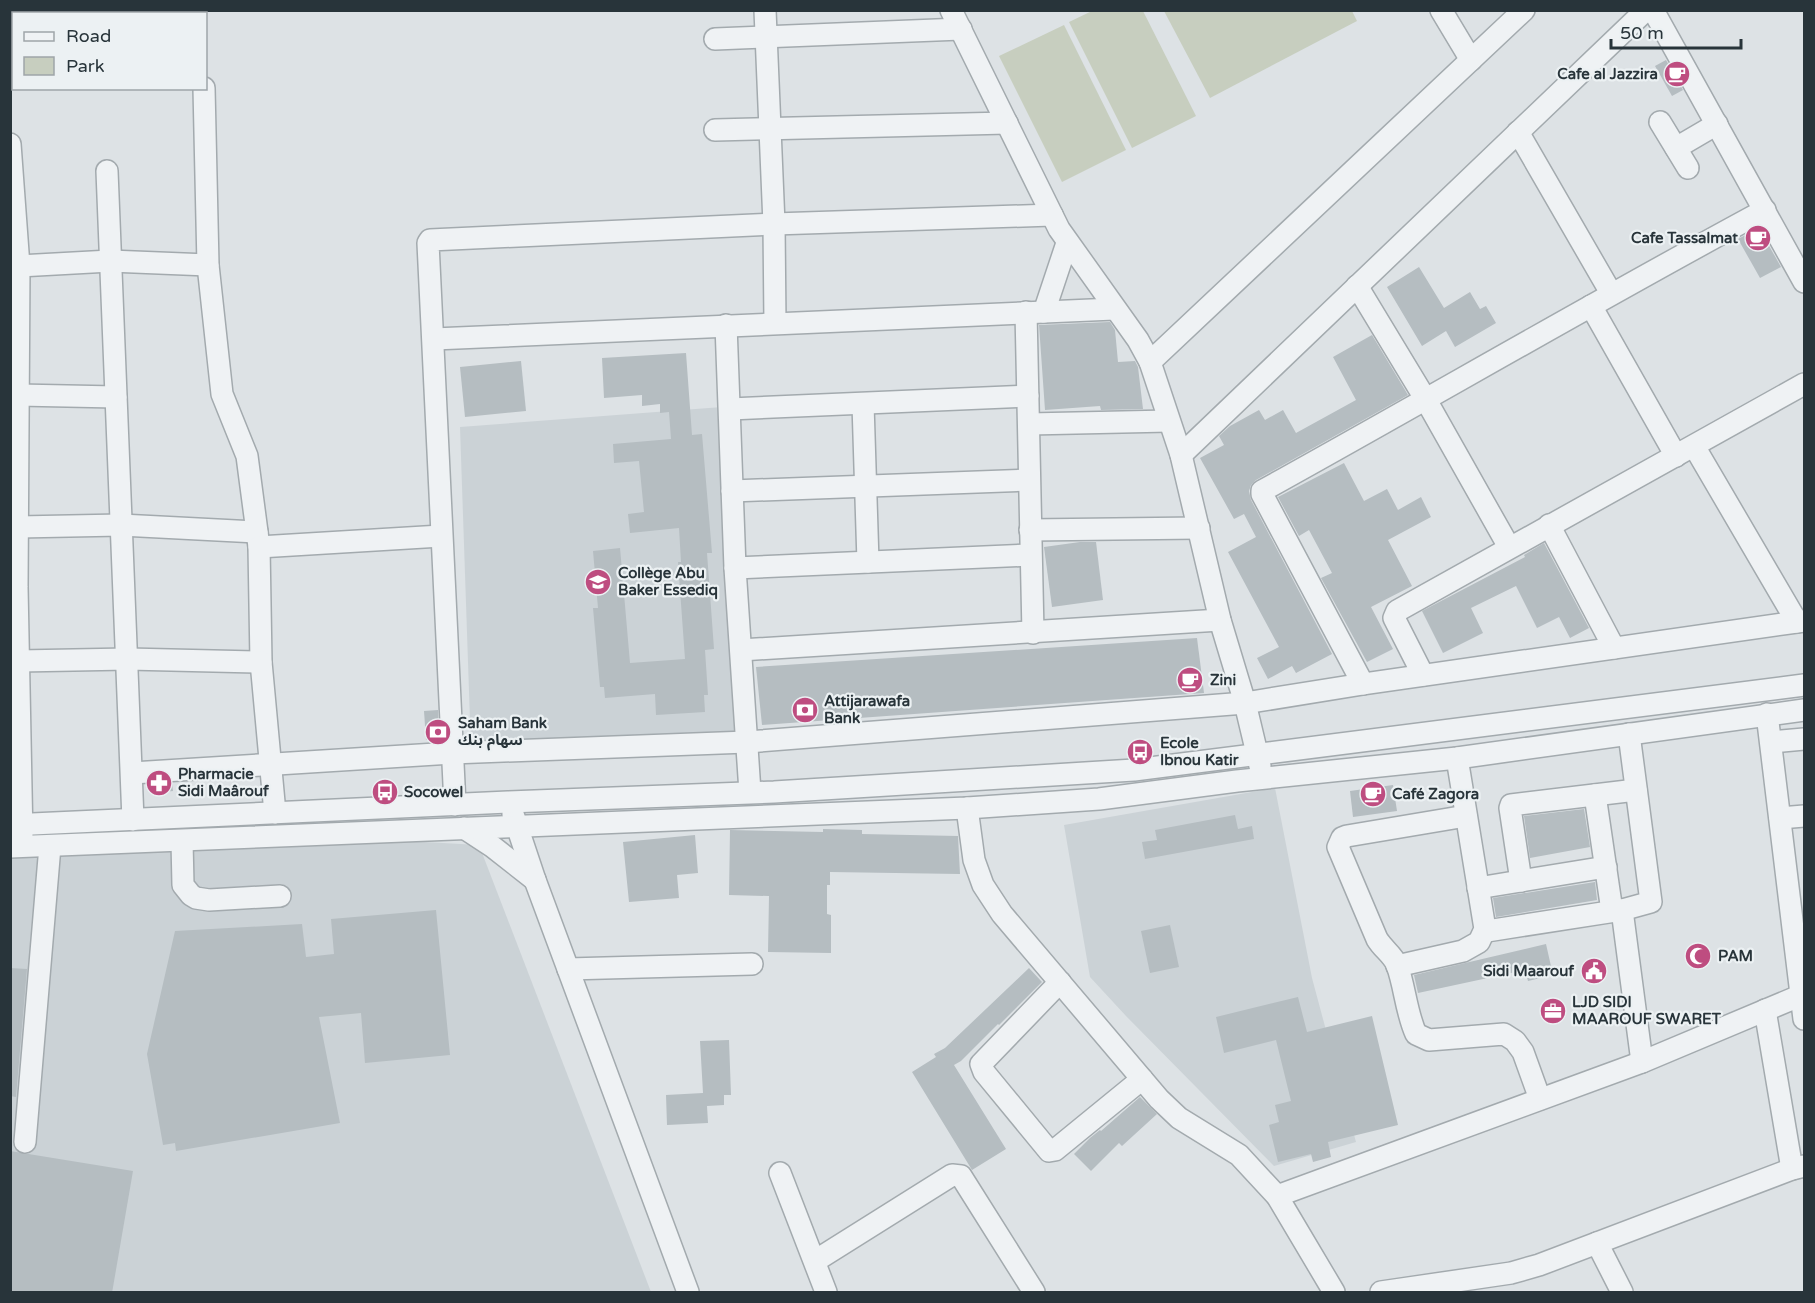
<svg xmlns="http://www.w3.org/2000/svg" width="1815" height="1303" font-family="'Varela Round','Noto Sans Arabic',sans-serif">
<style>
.built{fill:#cbd2d6}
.green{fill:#c7cebf}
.building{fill:#b5bdc1}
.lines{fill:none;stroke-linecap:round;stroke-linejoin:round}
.minor-casing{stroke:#a3aaae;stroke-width:24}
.minor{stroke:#eff2f4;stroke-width:21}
.labels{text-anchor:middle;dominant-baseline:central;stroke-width:4.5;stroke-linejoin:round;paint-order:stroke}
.poi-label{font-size:15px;font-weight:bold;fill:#28343a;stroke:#ecf1f3;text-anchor:start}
</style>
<rect width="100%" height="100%" fill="#dde2e5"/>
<g class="built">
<polygon points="722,407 740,737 471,750 460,427"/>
<polygon points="1275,788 1312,978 1356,1142 1274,1166 1126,1016 1090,977 1064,825"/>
<polygon points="10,819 479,845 651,1292 11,1292"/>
</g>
<g class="green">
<polygon points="1092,11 1143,11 1196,116 1132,148 1069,22"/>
<polygon points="1164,11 1352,11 1357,21 1210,98"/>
<polygon points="1064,25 1126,150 1062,182 999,56"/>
</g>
<g class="building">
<polygon points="1666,60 1683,90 1672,96 1655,66"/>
<polygon points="1759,228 1781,267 1760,278 1738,239"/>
<polygon points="1419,267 1444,308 1470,292 1480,309 1486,306 1496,323 1455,347 1446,331 1422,346 1387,287"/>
<polygon points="1110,322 1115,330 1118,362 1135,361 1138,367 1143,409 1101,410 1100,406 1045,410 1039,325"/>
<polygon points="1372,335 1408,395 1256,480 1251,485 1249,491 1251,500 1332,654 1296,673 1292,666 1268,679 1257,658 1279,647 1228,552 1256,537 1244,514 1234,519 1200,458 1224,445 1219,436 1230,426 1259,410 1265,420 1283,410 1296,433 1356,400 1333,357"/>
<polygon points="686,353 692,435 702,434 712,553 707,553 714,649 705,650 708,695 704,695 705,712 656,715 655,694 605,698 604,687 600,687 593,608 598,608 593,551 620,548 630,663 685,659 678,562 681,562 679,528 630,533 628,514 644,512 639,461 614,463 613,444 671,439 669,412 660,413 660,404 642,406 642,395 604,398 602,358"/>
<polygon points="521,361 526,411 465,417 460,367"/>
<polygon points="1344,463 1364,501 1387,489 1398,510 1421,497 1431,517 1388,540 1412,586 1371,607 1393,649 1367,662 1321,578 1332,573 1309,530 1299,536 1278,497"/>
<polygon points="1080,542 1096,542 1103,600 1052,607 1044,547"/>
<polygon points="1544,543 1589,628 1570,638 1559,617 1537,628 1516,586 1471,608 1483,633 1443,653 1422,611 1525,557 1524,555"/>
<polygon points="1197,638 1204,693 762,725 756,667"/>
<polygon points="438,710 439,739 426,740 424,711"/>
<polygon points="172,783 173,791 151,793 150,785"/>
<polygon points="1393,785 1397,811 1353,817 1350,791"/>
<polygon points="1584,809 1590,847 1530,858 1524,816"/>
<polygon points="1235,815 1238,829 1252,826 1254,839 1145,859 1142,842 1157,840 1155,830"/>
<polygon points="823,829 862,830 862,834 958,836 960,874 830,872 830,885 827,885 827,914 831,915 831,953 768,952 769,896 729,895 730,830 823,832"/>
<polygon points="695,835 698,873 677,875 679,898 629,902 623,842"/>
<polygon points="1595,882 1597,900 1496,917 1493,898"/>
<polygon points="436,910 450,1055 365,1063 361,1013 319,1017 340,1123 176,1151 175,1143 163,1145 147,1054 175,931 302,924 306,957 334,954 331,919"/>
<polygon points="1170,925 1179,967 1150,973 1141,931"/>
<polygon points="1546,944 1553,975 1528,981 1525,970 1418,993 1414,975"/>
<polygon points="10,968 27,969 16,1097 10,1096"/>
<polygon points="1029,968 1042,982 999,1025 998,1024 961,1061 954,1065 1006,1149 972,1170 912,1072 936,1057 934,1054 945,1048"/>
<polygon points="1298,997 1307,1032 1372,1016 1398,1125 1328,1142 1331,1157 1313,1162 1311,1154 1278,1162 1269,1125 1279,1122 1275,1105 1291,1101 1276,1040 1224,1053 1216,1017"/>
<polygon points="729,1040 731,1095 724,1095 724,1105 707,1106 708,1123 667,1125 666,1095 703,1093 700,1041"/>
<polygon points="1140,1097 1157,1114 1122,1146 1119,1143 1091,1171 1074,1154 1090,1138 1100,1130 1101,1131"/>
<polygon points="10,1151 133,1171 112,1293 10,1293"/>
</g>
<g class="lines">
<defs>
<g id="minor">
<polyline points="171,10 174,14"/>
<polyline points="765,10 774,224 775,323"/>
<polyline points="951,10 1059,229 1138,340 1150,362 1181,455 1220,620 1245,703 1260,766"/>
<polyline points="1441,10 1471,60"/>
<polyline points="1653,10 1804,282"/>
<polyline points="715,39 961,29"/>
<polyline points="204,88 208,265 222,394 247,456 259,547 261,662 275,813"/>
<polyline points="1660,122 1688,168"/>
<polyline points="715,130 1007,123"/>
<polyline points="1518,132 1611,293"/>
<polyline points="10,144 19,266 17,587 22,839"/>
<polyline points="1676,148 1717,124"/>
<polyline points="107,171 133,820"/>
<polyline points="19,266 110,261 208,265"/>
<polyline points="1357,286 1426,400 1509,547"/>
<polyline points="1591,306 1676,456"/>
<polyline points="1026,312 1033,633"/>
<polyline points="1044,312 1067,243"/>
<polyline points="726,325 735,568 750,792"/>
<polyline points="434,339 1114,309"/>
<polyline points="1150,362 1524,10"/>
<polyline points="18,395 116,397"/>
<polyline points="863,404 868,562"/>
<polyline points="730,409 1028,396"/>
<polyline points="1029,424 1169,421"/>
<polyline points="1694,446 1797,622"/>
<polyline points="1181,455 1646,10"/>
<polyline points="732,491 1029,480"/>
<polyline points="1549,525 1614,648"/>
<polyline points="18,527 121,525 257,532"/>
<polyline points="1030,530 1199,528"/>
<polyline points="259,547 441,536"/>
<polyline points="735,568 1030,555"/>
<polyline points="741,650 1220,620"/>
<polyline points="19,661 128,659 261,662"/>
<polyline points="1423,675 1394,618 1397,611 1804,384"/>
<path d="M 1363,684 L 1262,494 L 1262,491 C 1430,398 1596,301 1765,210"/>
<polyline points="1767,714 1804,1019"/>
<polyline points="1771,742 1804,739"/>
<polyline points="132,773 452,753 747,742 1245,703 1363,684 1804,621"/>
<polyline points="1595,795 1612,911"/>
<polyline points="455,805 428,243 430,240 774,224 1052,215"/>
<polyline points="967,808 974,860 983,885 1002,914 1159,1099 1179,1118 1239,1155 1277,1196 1334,1292"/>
<polyline points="513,814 535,880 688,1292"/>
<path d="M 1466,816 L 1347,836 L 1342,838 L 1338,847 L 1377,939 C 1383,949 1393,955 1397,965 C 1405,987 1406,1012 1416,1034 L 1429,1040 L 1504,1034 L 1515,1041 L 1523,1052 L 1540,1099"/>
<polyline points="1780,818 1804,816"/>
<polyline points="10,825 508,802 774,792 1134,770 1804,685"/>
<polyline points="464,828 493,847 535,880"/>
<polyline points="182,841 183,885 191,895 196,898 209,900 280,896"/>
<polyline points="10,847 967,808 1099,799 1237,781 1457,758 1804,710"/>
<polyline points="1521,881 1510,808 1511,805 1636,790"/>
<polyline points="1478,888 1606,867"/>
<polyline points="1622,910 1642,1062"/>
<polyline points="1485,929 1487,931 1622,910 1651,902 1629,734"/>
<polyline points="1397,966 1463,951 1479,942 1485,929 1457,758"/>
<polyline points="568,969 752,964"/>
<polyline points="1060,982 981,1064 984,1072 1049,1151 1055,1150 1142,1079"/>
<polyline points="1765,1010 1792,1169"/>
<polyline points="25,1142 50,846"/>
<polyline points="780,1173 826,1292"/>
<polyline points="1277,1196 1642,1062 1804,994"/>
<polyline points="1597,1243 1622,1292"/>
<polyline points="815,1261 952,1175 961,1176 1034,1292"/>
<polyline points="1381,1292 1511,1273 1539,1265 1792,1169 1804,1166"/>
</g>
</defs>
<use href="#minor" class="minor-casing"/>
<use href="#minor" class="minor"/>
</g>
<defs>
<symbol id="cafe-disc" viewBox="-11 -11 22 22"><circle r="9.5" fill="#be4d80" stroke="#ecf1f3"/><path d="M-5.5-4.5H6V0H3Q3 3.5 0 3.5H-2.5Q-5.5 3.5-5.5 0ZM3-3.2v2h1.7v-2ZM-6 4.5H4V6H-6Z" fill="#fff"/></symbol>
<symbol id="school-disc" viewBox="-11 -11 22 22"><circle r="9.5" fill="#be4d80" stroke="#ecf1f3"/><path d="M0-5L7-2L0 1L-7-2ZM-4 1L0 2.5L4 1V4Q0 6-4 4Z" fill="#fff"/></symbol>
<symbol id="bank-disc" viewBox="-11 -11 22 22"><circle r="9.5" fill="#be4d80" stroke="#ecf1f3"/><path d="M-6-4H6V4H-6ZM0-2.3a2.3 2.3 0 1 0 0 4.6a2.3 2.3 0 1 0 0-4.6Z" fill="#fff"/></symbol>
<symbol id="bus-disc" viewBox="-11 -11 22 22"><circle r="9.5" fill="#be4d80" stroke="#ecf1f3"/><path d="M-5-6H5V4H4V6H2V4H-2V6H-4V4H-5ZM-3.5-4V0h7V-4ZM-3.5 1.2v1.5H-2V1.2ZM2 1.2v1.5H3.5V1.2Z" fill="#fff"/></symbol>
<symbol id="pharmacy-disc" viewBox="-11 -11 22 22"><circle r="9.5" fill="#be4d80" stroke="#ecf1f3"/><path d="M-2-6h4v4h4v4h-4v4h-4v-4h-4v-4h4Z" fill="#fff"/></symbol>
<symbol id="mosque-disc" viewBox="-11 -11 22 22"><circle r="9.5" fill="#be4d80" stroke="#ecf1f3"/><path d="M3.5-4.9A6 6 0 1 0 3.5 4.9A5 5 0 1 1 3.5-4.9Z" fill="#fff"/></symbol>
<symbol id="civic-disc" viewBox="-11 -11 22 22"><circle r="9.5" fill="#be4d80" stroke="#ecf1f3"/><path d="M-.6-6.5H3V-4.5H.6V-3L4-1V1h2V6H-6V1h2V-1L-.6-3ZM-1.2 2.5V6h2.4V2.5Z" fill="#fff"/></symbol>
<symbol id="office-disc" viewBox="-11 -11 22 22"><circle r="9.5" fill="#be4d80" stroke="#ecf1f3"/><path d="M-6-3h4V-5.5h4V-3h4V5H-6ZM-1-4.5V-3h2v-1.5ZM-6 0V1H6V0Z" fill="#fff"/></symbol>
</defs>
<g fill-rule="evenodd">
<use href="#cafe-disc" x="1662" y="59" width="30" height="30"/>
<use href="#cafe-disc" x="1743" y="223" width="30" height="30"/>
<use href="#school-disc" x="583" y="567" width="30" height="30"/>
<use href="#cafe-disc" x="1175" y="665" width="30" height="30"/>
<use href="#bank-disc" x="790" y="695" width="30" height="30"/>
<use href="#bank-disc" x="423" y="717" width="30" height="30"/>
<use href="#bus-disc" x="1125" y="737" width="30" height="30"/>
<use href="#pharmacy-disc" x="144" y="768" width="30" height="30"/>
<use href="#bus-disc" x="370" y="777" width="30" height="30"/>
<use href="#cafe-disc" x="1358" y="779" width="30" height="30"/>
<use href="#mosque-disc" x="1683" y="941" width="30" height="30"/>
<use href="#civic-disc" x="1579" y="956" width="30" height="30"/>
<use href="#office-disc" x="1538" y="996" width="30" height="30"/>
</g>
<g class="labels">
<g class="poi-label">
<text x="1658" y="74" text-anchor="end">Cafe al Jazzira</text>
<text x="1738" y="238" text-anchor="end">Cafe Tassalmat</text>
<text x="618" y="573">Collège Abu<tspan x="618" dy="17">Baker Essediq</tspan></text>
<text x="1210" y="680">Zini</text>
<text x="824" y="701">Attijarawafa<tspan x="824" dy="17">Bank</tspan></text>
<text x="458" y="723">Saham Bank<tspan x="458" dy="17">سهام بنك</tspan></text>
<text x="1160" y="743">Ecole<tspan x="1160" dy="17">Ibnou Katir</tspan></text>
<text x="178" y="774">Pharmacie<tspan x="178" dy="17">Sidi Maârouf</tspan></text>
<text x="404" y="792">Socowel</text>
<text x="1392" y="794">Café Zagora</text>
<text x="1718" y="956">PAM</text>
<text x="1574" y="971" text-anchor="end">Sidi Maarouf</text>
<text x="1572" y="1002">LJD SIDI<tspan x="1572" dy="17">MAAROUF SWARET</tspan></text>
</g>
</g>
<rect width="1815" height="1303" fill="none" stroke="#28343a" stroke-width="24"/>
<rect x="12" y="12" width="195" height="78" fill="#ecf1f3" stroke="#9ea5a9" stroke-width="1.5"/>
<rect x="24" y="32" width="30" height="9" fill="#eff2f4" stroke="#9ea5a9" stroke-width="1.5"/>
<text x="66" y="42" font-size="18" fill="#28343a">Road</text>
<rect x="24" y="57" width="30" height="18" fill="#c7cebf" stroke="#9ea5a9" stroke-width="1.5"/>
<text x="66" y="72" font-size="18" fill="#28343a">Park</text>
<path d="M1611 39v9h130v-9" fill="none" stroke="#28343a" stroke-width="3"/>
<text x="1620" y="39" font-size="18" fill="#28343a" stroke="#ecf1f3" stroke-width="4.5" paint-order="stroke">50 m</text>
</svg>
